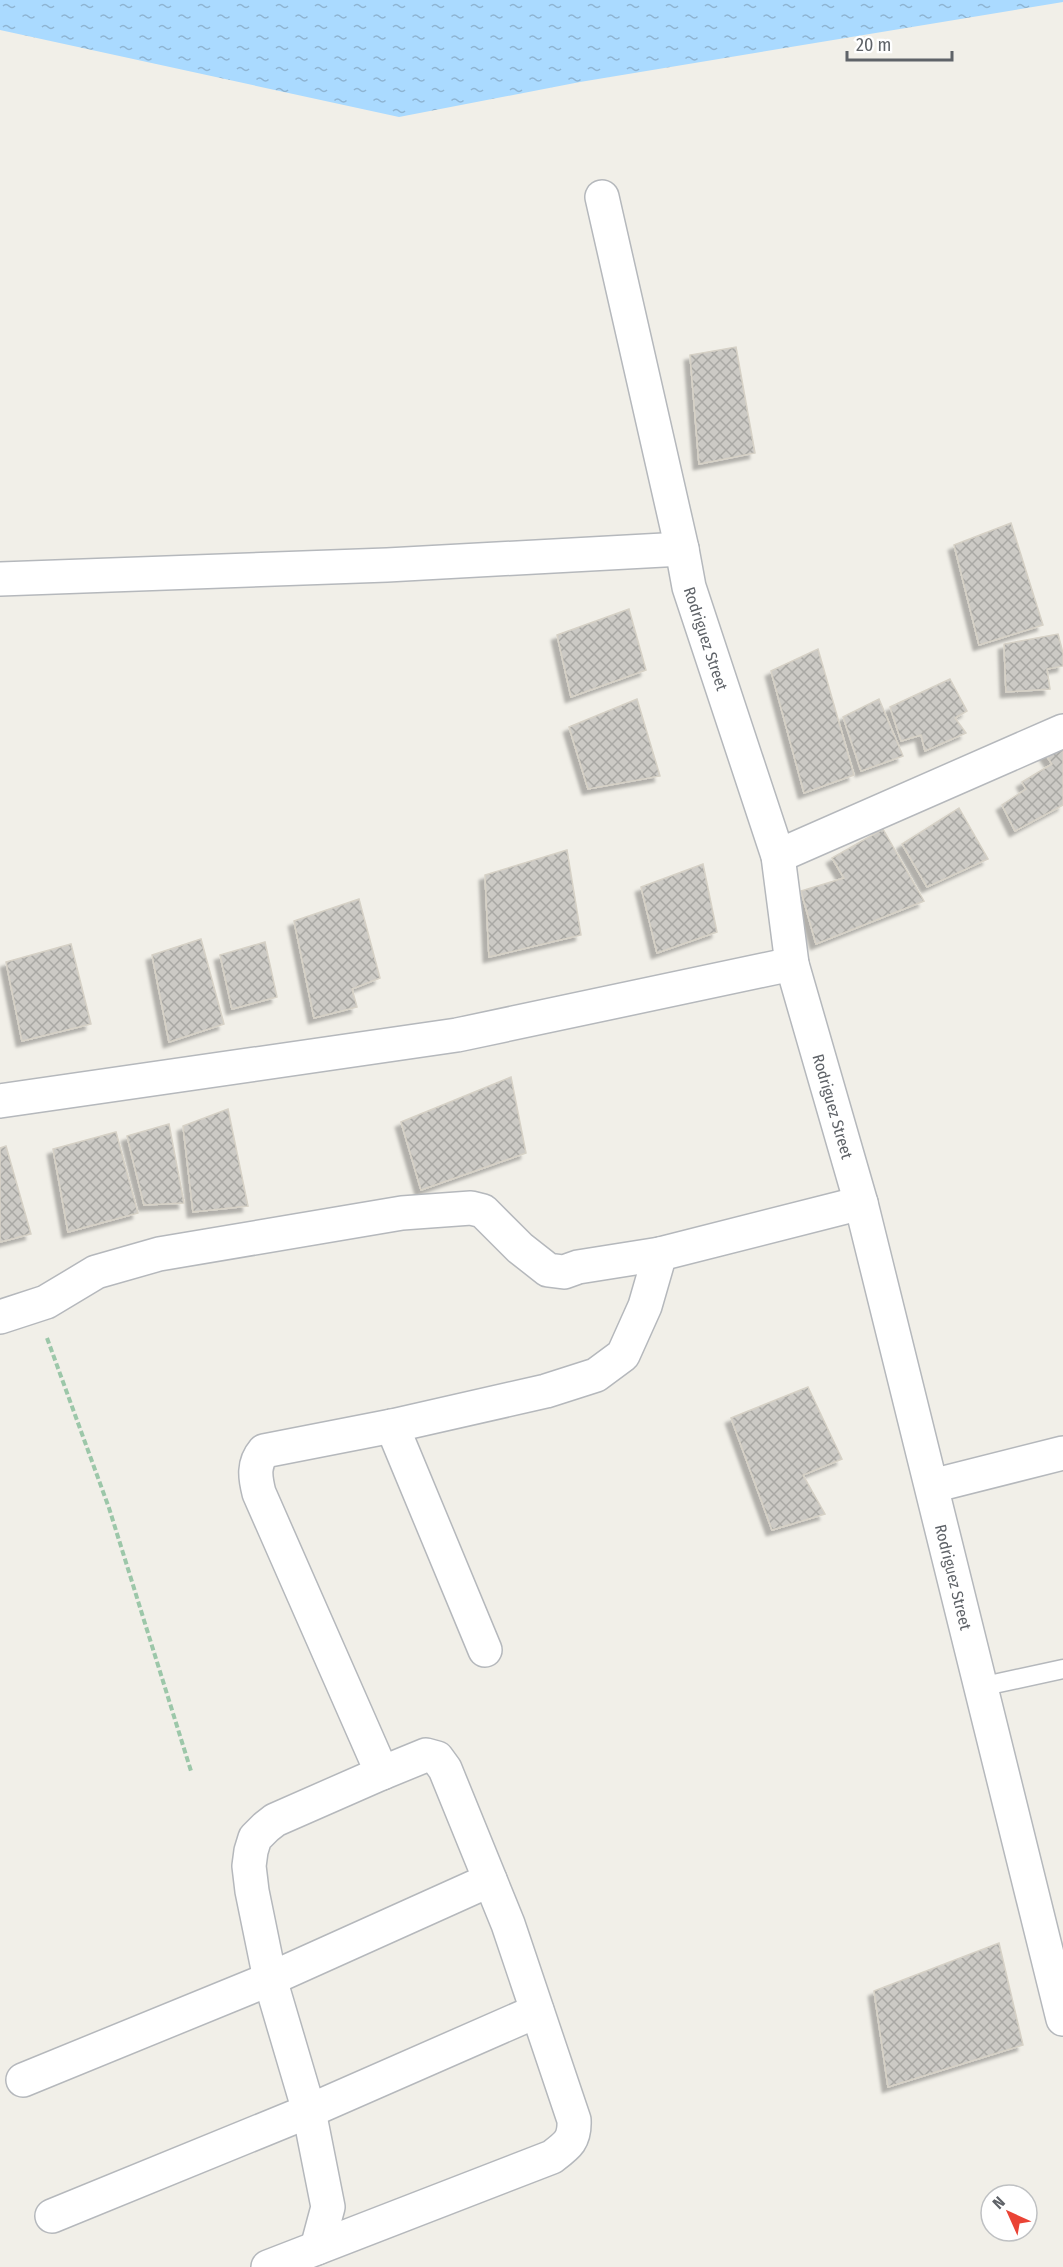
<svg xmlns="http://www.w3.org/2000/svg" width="1063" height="2267" font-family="'Fira Sans Condensed',sans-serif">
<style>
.water{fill:url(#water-ripples)}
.building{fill:url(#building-cross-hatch);stroke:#d6d1c6;stroke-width:1.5;filter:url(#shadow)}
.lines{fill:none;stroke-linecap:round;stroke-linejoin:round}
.service-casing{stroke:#b5b8bc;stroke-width:21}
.minor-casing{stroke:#b5b8bc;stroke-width:36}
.path{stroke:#9cc7a9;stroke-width:4;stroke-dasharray:6 3;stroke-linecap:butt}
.service{stroke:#fff;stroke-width:18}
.minor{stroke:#fff;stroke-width:33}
.labels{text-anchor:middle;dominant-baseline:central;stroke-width:4.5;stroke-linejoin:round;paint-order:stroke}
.street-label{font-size:16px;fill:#5f6368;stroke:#fff}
</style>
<defs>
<pattern id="water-ripples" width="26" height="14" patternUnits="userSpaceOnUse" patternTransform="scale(1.5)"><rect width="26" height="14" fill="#aadaff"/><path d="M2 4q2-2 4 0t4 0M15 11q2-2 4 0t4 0" fill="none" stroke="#8eb4d2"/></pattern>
<pattern id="building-cross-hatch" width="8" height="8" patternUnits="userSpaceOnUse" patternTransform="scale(1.5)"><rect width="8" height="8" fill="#cccac5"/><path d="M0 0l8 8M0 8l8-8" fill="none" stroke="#a9a8a4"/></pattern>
<filter id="shadow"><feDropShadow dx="-5.5" dy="5.5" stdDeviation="1.5" flood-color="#0004"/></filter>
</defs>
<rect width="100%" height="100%" fill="#f1efe8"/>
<polygon class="water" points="0,0 1063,0 1063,2 580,82 399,117 0,30"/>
<g class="building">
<polygon points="736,347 755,453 699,464 690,355"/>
<polygon points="1011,523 1043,625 979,645 954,545"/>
<polygon points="629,609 646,670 571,697 557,635"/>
<polygon points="1058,634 1063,653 1063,666 1047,669 1050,689 1006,692 1004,644"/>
<polygon points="818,649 854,775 804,793 771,671"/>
<polygon points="950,679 967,711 955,718 966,733 925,751 921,735 901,741 890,707"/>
<polygon points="637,699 660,776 588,789 569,727"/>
<polygon points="879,699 903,756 861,771 843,717"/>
<polygon points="1063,740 1063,805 1015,831 1002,805 1026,789 1022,782 1052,764 1043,751"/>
<polygon points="959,808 988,859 927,887 902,844"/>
<polygon points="883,829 924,901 816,944 801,891 844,878 832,858"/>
<polygon points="567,850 581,935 489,957 485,875"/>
<polygon points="703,864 717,932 657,953 641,887"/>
<polygon points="359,899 380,978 352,989 357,1007 314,1018 294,921"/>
<polygon points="201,939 224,1024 169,1042 152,955"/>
<polygon points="265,942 277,997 232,1009 220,955"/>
<polygon points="71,944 91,1024 22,1041 6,962"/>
<polygon points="511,1077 526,1153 421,1190 401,1122"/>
<polygon points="228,1109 248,1206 193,1212 183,1126"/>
<polygon points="169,1124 184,1203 144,1205 127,1136"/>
<polygon points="116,1132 138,1213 68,1232 53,1149"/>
<polygon points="6,1146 31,1234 0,1242 0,1148"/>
<polygon points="808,1387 842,1459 803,1475 825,1514 772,1530 731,1418"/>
<polygon points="999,1943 1023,2045 888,2087 874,1991"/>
</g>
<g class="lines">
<defs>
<polyline id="service" points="980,1687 1063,1669"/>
<g id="minor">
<path id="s1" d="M 602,197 L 682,549 L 689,587 L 778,856 L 792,964 L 861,1203 L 1063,2019"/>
<polyline points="0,579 387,565 682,549"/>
<polyline points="778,856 1063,731"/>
<polyline points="0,1101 457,1035 792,964"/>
<polyline points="0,1317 46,1302 96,1272 159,1254 402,1213 471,1208 483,1211 520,1248 548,1270 564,1272 578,1267 660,1254 861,1203"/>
<polyline points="392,1426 485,1650"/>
<polyline points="932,1486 1063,1453"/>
<polyline points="23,2080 270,1979 490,1880"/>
<polyline points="52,2216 309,2111 537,2011"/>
<path d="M 317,2248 L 328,2207 L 309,2111 L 270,1979 L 252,1891 L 249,1866 L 251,1851 L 255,1838 L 266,1827 L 275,1820 L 382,1773 L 259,1493 C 255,1477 253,1464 264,1451 L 392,1426 L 546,1391 L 596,1375 L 623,1355 L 645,1306 L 660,1254"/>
<path d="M 268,2267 L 552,2157 C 568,2145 575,2140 574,2120 L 508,1924 L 445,1769 L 437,1758 L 426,1755 L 382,1773"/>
</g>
</defs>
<use href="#service" class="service-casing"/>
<use href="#minor" class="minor-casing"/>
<polyline class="path" points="47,1338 109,1508 191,1771"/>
<use href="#service" class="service"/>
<use href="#minor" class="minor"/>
</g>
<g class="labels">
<g class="street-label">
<text stroke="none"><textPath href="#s1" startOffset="454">Rodriguez Street</textPath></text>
<text stroke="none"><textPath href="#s1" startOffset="940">Rodriguez Street</textPath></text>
<text stroke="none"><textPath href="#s1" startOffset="1426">Rodriguez Street</textPath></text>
</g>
</g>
<g transform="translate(1009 2213) rotate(315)"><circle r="28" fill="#ffffff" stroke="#bfc1c3" stroke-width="1.5"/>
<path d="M0-4.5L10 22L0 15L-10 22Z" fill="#ea4335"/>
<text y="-9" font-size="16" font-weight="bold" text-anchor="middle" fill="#5f6368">N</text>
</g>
<path d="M847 51v9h105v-9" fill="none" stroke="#5f6368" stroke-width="3"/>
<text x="856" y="51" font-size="18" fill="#5f6368" stroke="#ffffff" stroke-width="4.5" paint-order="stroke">20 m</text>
</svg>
